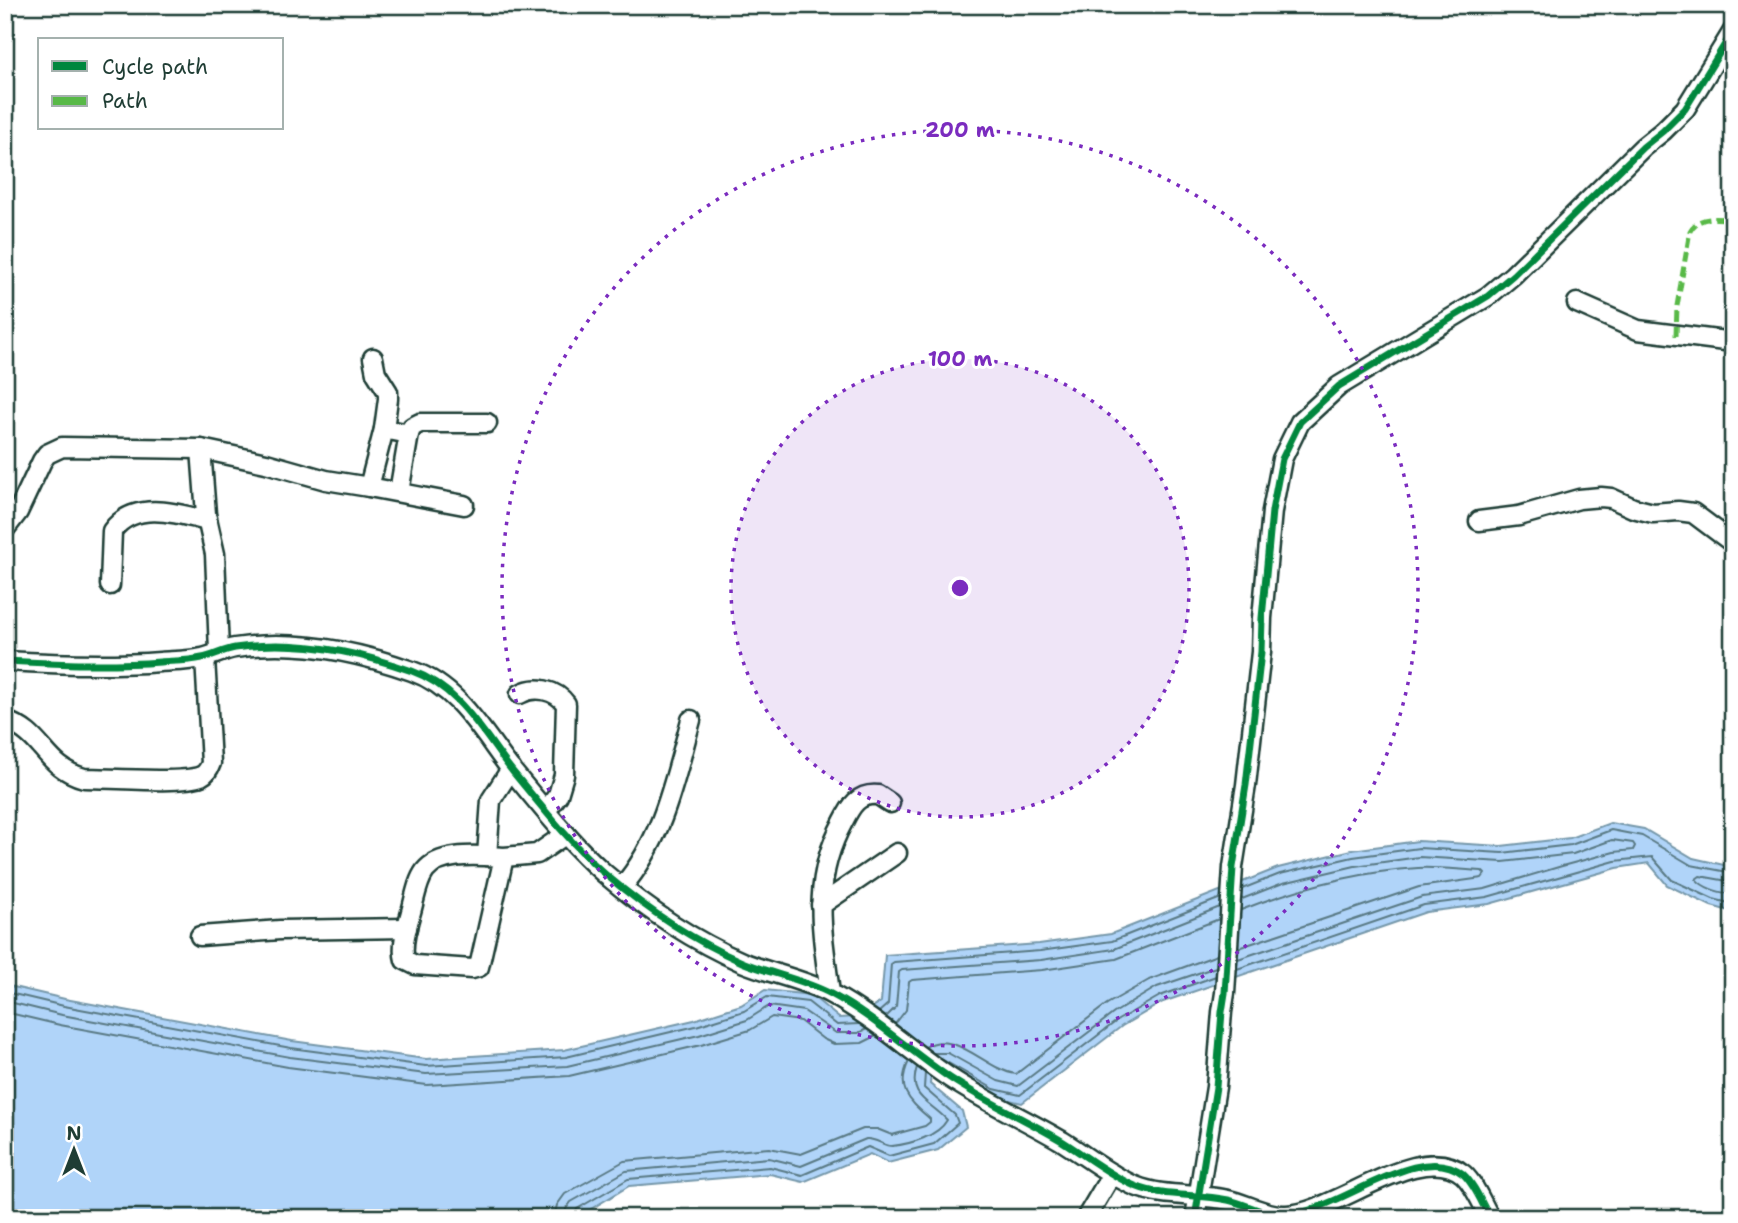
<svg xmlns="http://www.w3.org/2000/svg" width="1738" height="1223" font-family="'Shantell Sans',sans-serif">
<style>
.water{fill:#b0d4f9;stroke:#7698aa;stroke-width:2}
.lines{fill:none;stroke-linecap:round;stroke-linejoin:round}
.shore{stroke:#597983;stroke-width:2}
.minor-casing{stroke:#1f3d34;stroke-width:23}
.minor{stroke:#fff;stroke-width:18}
.quiet{stroke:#58b947;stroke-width:5;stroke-dasharray:10 5;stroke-linecap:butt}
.cycleway-casing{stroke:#fff;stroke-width:11}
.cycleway{stroke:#00873e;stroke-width:7}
.ring{fill:none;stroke:#7b2cbf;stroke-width:3.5;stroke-dasharray:3.5 7}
.centre{fill:#7b2cbf;stroke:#fff;stroke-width:3.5}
.ring-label{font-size:21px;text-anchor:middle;font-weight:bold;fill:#7b2cbf;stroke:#fff;stroke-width:6;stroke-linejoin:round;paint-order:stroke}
</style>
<rect width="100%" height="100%" fill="#fff"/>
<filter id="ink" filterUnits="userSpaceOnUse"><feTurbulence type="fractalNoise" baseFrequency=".0143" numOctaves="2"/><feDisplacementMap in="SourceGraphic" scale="14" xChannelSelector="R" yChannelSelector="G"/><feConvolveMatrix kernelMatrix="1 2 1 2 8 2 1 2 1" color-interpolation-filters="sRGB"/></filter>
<g filter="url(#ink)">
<polygon class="water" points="1610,823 1644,829 1693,858 1733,867 1733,912 1711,906 1667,885 1649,863 1617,868 1489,904 1426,912 1163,1002 1122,1026 1022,1103 992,1096 931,1075 930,1084 962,1111 966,1127 938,1150 888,1163 870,1154 803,1182 770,1174 629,1186 576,1218 5,1218 5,985 65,999 292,1041 426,1059 564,1050 694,1020 741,1005 765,990 811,995 839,1018 856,1017 881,1002 885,955 1039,944 1111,934 1278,868 1352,850 1418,841 1501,846 1570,838"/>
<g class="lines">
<g class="shore">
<path d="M 1733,882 L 1700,876 L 1696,879 C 1704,889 1720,892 1733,895"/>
<polyline points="1242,889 1280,874 1353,857 1419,848 1502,853 1571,845 1611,830 1642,836 1691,865 1733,873"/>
<path d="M 1238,948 L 1419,887 L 1482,878 L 1485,874 L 1482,871 C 1461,870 1438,867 1418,868 C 1357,872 1297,888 1241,910"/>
<polyline points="1238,959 1422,897 1485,889 1562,866 1614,852 1633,850 1635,846 1633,843 1612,840 1573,854 1503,862 1419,857 1355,866 1283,883 1242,899"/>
<polyline points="1237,969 1424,905 1487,897 1615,861 1652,857 1672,880 1713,899 1733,904"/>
<polyline points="5,992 64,1006 291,1048 426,1066 566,1057 696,1026 744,1011 767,997 808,1002 837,1025 859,1024"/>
<polyline points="5,1001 62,1015 290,1057 426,1074 567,1066 699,1035 747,1020 769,1006 804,1011 836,1033 858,1033 867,1029"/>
<polyline points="5,1012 60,1025 288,1067 427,1085 569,1076 701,1045 750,1030 772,1017 800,1021 823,1039 834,1044 862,1043 876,1036"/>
<polyline points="879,1012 888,1004 891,964 894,962 1040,951 1112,941 1221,898"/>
<polyline points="886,1017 896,1007 899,972 902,970 1041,960 1114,949 1220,907"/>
<polyline points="895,1024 906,1010 909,982 912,980 1042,970 1116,959 1219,919"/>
<path d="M 925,1047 C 955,1028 986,1070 1016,1074 L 1107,1004 L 1149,980 L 1217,955"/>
<polyline points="934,1053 948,1053 998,1081 1018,1086 1114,1013 1157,987 1216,967"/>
<polyline points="943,1060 994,1089 1020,1095 1118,1020 1160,996 1216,976"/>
<path d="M 554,1218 L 557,1205 L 565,1194 L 624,1161 L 769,1148 L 801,1154 L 863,1129 L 877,1129 L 892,1135 L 925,1126 L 930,1122 L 930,1119 C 910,1101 895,1090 909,1061"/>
<path d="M 565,1218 L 566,1209 L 571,1202 L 626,1171 L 769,1158 L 801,1166 L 866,1139 C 876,1138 883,1146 892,1146 C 911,1144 938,1136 947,1120 C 930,1101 907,1098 917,1067"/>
<polyline points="574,1218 577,1209 628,1179 770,1167 802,1175 868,1147 889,1156 934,1144 958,1123 955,1115 924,1088 925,1073"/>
</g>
<defs>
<g id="minor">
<polyline points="1577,303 1638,330 1733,342"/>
<polyline points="384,429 409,434 399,492"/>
<polyline points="409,434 412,427 420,423 487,423"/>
<polyline points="201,449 206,514 215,554 219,651"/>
<polyline points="369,487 464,505"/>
<polyline points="1479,521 1519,516 1579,499 1601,497 1611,498 1633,508 1653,513 1678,511 1693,513 1733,543"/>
<polyline points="5,529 18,512 42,461 47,454 62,447 201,449 266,463 326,480 369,487 384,429 388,399 388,392 376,373 373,358"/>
<path d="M 110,585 L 112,531 C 134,500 177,513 207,521"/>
<path d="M 5,661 C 56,664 108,666 160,662 C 173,661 189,661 202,658 C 213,656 223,650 235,648 C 294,639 356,651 412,671 C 460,688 483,734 513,772 C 542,807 571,844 605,874 C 645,908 694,941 742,962 C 771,974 803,979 831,994 C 874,1017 910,1051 950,1078 C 986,1102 1025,1119 1062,1141 C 1086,1156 1109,1175 1135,1186 C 1165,1198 1197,1193 1228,1200 C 1247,1204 1266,1216 1286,1215 C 1335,1214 1420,1138 1463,1174 C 1475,1185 1482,1204 1490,1218"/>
<path d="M 520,694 C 535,685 556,690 566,704 L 564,775 L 558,795 L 546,811"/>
<path d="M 5,721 C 44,733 43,767 84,778 C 109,778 182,784 201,776 C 207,773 209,769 211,763 L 205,658"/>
<polyline points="487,856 491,800 511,769"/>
<path d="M 504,857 C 481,856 440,851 425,871 C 417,882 415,898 411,912 C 407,926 401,946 405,960 L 415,965 L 472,969 L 479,967 L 504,857 L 537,854 L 566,834"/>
<path d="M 622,887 C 663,840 675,778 691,720"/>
<polyline points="821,905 897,853"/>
<polyline points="200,936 280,930 407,928"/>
<path d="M 830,993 C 822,930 811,881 843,822 C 851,806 858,793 878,795 L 890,803"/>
<polyline points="1086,1218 1112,1174"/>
<polyline points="1195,1218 1216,1087 1222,1012 1225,993 1233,867 1246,785 1261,652 1262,618 1272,511 1282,459 1300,422 1339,386 1488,296 1513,275 1643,147 1663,131 1685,109 1733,31"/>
</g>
</defs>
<use href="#minor" class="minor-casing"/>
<use href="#minor" class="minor"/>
<path class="quiet" d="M 1676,336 L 1677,306 L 1690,231 C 1699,215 1716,219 1733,219"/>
<defs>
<g id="cycleway">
<path d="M 5,661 C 56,664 108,666 160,662 C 173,661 189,661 202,658 C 213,656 223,650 235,648 C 294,639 356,651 412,671 C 460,688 483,734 513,772 C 542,807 571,844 605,874 C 645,908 694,941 742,962 C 771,974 803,979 831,994 C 874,1017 910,1051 950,1078 C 986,1102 1025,1119 1062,1141 C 1086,1156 1109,1175 1135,1186 C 1165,1198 1197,1193 1228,1200 C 1247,1204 1266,1216 1286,1215 C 1335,1214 1420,1138 1463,1174 C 1475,1185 1482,1204 1490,1218"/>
<polyline points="1195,1218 1216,1087 1222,1012 1225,993 1233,867 1246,785 1261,652 1262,618 1272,511 1282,459 1300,422 1339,386 1488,296 1513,275 1643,147 1663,131 1685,109 1733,31"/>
</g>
</defs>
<use href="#cycleway" class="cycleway-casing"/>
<use href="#cycleway" class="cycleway"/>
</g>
</g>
<circle cx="960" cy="588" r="229" fill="#7b2cbf" fill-opacity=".12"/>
<g class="ring">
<circle cx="960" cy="588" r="229"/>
<circle cx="960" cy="588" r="458"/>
</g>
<circle cx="960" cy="588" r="10" class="centre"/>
<g class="ring-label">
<text x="960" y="137">200 m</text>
<text x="960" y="366">100 m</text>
</g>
<rect width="1738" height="1223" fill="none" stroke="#fff" stroke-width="28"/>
<rect x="14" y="14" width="1710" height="1195" fill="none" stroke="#1f3d34" stroke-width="2.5" filter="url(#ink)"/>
<rect x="38" y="38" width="245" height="91" fill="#ffffff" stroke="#a5b1ae" stroke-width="2"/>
<rect x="52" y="61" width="35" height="10" fill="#00873e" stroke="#a5b1ae" stroke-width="2"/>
<text x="102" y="74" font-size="21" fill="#1f3d34">Cycle path</text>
<rect x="52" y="96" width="35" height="10" fill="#58b947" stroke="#a5b1ae" stroke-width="2"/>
<text x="102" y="108" font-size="21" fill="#1f3d34">Path</text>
<g transform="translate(74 1150)" stroke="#ffffff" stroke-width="5" paint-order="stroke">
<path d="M0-5L12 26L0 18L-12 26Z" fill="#1f3d34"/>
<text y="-10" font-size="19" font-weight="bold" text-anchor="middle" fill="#1f3d34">N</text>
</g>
</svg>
